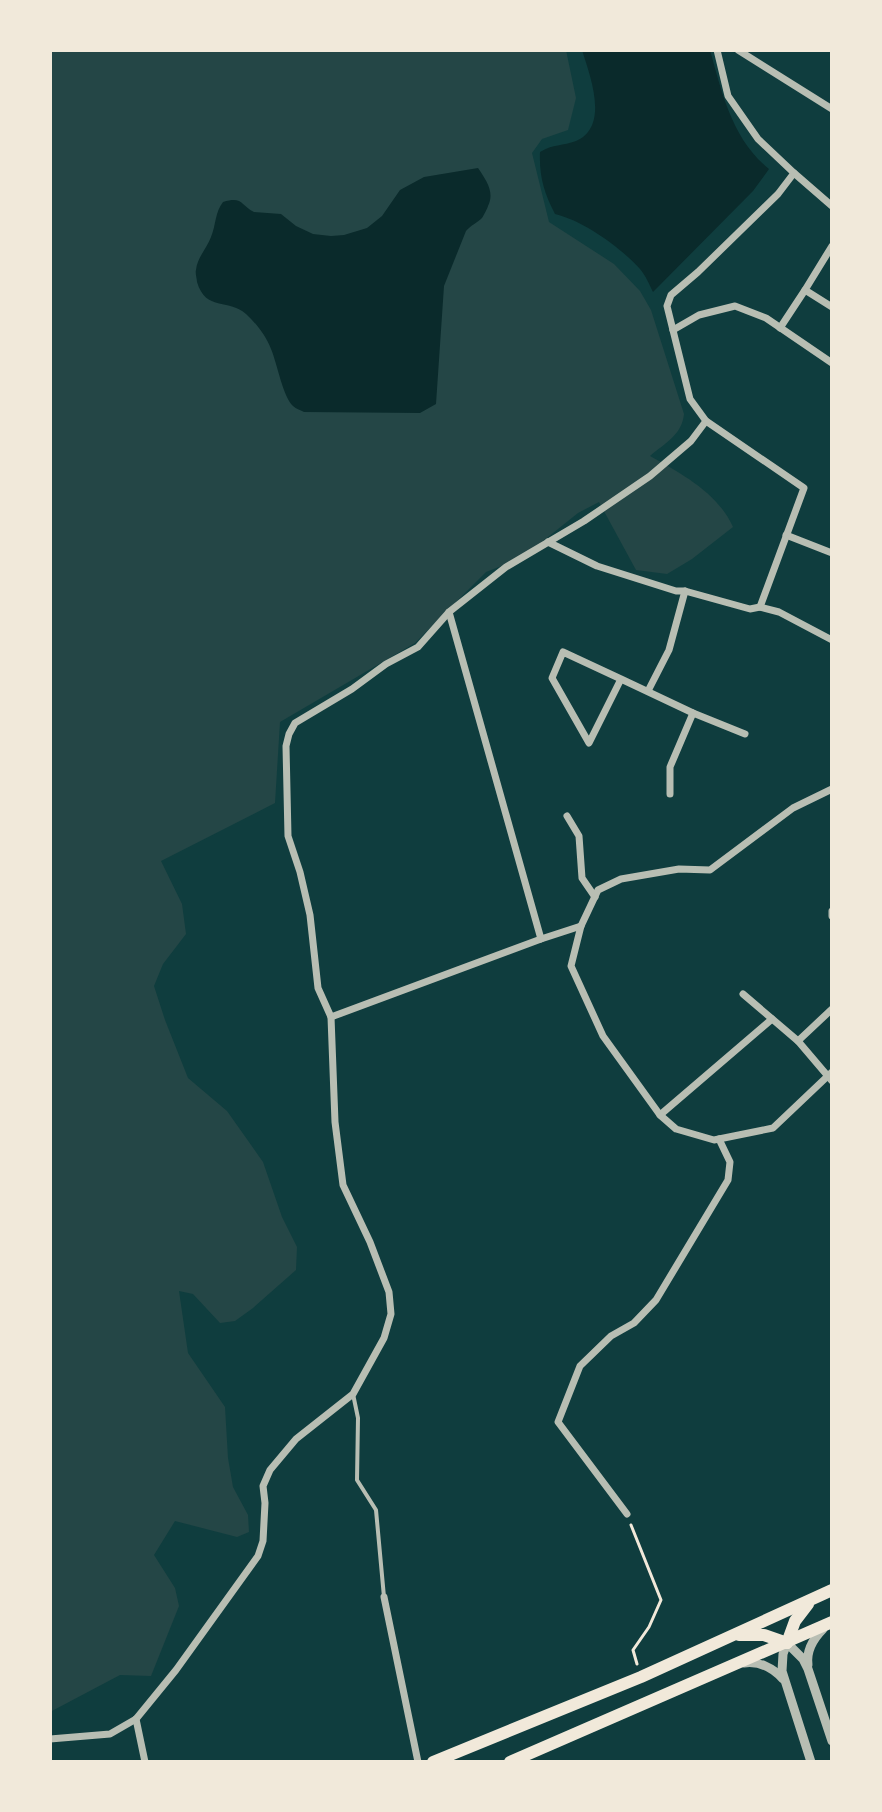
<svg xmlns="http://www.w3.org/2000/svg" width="882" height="1812" font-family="Karla,sans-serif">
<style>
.green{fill:#244646}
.water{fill:#0a2a2b}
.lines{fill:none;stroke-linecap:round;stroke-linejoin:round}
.path{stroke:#f1e9da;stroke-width:3}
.service{stroke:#b8beb3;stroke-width:4}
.minor{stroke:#b8beb3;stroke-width:7}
.tertiary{stroke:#b8beb3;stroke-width:9}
.trunk{stroke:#f1e9da;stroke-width:12}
</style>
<rect width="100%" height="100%" fill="#0f3d3e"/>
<path class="green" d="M 50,50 L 566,50 L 576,98 L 568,130 L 542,139 L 532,153 L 549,222 L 614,264 L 640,291 L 651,310 L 684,414 C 682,435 665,443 650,456 C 682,474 718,493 733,527 L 692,559 L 667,574 L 636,570 L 599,502 L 578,513 L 543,541 L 512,562 L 486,572 L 415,643 L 280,722 L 275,803 L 161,861 L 182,904 L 186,934 L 163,964 L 154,986 L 165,1020 L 188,1078 L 227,1111 L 263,1162 L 282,1217 L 297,1247 L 296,1270 L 253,1308 L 235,1321 L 220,1323 L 193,1294 L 179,1291 L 188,1353 L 225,1407 L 228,1458 L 233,1487 L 248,1515 L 249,1532 L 237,1537 L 175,1521 L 154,1555 L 175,1588 L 179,1606 L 151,1676 L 120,1675 L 50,1712 Z"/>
<g class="water">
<path d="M 582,50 L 710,50 C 722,93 732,139 769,169 L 753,191 L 653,292 C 649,284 646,276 640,269 C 620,247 584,221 555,214 C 544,193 539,176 540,152 C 553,144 563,146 576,141 C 610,126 590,76 582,50 Z"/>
<path d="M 478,168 C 486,180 495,192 488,206 C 488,207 483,217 482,218 C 477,223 471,225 466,231 L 444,286 L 436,404 L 420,413 L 304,412 C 301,410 296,409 293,406 C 283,397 277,363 271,349 C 266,336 256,323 246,314 C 228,298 206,312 197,282 C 197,280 195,272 196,270 C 197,258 207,248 211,237 C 216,225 215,212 223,202 C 243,196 240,205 254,212 L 281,214 L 296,226 L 313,234 L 331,236 L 344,235 L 367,228 L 382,216 L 400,190 L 424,177 Z"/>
</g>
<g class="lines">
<polyline class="path" points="631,1525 661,1600 649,1627 633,1650 637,1664"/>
<polyline class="service" points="353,1394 358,1418 357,1480 376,1510 384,1597"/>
<g class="minor">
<polyline points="717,50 728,96 758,139 794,173 778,194 698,272 671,295 667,306 690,399 706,421 804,488 760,607 779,612 832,640"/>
<polyline points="738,50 832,109"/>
<polyline points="794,173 832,206"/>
<polyline points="832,246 805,290 832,307"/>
<polyline points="780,328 805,290"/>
<polyline points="673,330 699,315 735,306 766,318 832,363"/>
<polyline points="786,535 832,553"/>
<polyline points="548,542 597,566 676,591 685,591"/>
<polyline points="449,612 541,939"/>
<polyline points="621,679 563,652 552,678 589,743 621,679 693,713 745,734"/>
<polyline points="648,691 669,650 685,591 750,609 760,607"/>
<polyline points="832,789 793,808 710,870 679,869 621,879 598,890 581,926 571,966 603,1036 660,1115 676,1129 714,1140 773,1128 832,1072"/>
<polyline points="670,794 670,767 693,713"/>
<polyline points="567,816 579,836 582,878 595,897"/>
<polyline points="832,911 832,916"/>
<polyline points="743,994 798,1041"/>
<polyline points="832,1009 798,1041 832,1081"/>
<polyline points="331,1017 541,939 581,926"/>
<polyline points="660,1115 772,1019"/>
<polyline points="627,1514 558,1422 580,1366 611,1336 634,1323 656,1300 728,1180 730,1162 719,1139"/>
<polyline points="384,1597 418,1762"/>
<polyline points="136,1719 145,1762"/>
<polyline points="50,1739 110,1734 136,1719 176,1670 258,1556 263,1541 265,1503 263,1486 270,1470 296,1439 353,1394 384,1338 391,1314 389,1292 370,1242 343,1185 335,1122 331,1017 318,988 310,915 300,872 288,836 286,746 289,734 295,723 352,689 386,664 418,647 449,612 506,567 584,521 650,476 691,441 706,421"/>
</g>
<g class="tertiary">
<path d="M 744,1663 C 759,1661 773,1668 783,1679"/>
<path d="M 808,1665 C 806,1651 813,1639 823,1629"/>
<polyline points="811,1762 782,1671 783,1654 787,1643 803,1659 808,1669 832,1741"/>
</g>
<g class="trunk">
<polyline points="739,1635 764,1635 787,1643"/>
<polyline points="787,1643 795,1621 808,1604"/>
<polyline points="433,1762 641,1677 832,1590"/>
<polyline points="510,1762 832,1622"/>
</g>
</g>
<rect width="882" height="1812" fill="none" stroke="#f1e9da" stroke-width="104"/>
</svg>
